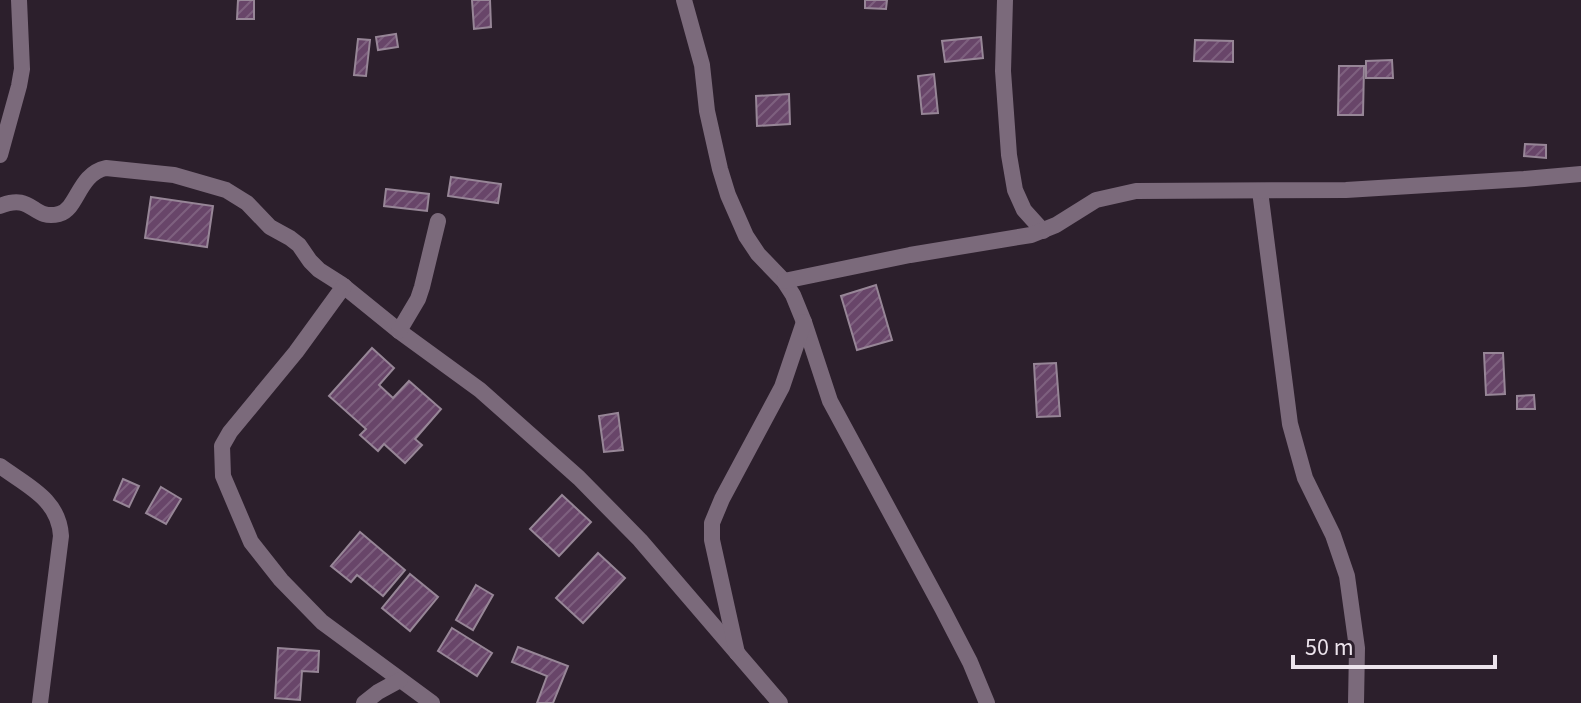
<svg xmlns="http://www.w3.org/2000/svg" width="1581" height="703" font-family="'Source Sans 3',sans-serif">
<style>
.building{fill:url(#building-hatch);stroke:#978697;stroke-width:2}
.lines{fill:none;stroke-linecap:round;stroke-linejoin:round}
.minor{stroke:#7b6a7b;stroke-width:16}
</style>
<defs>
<pattern id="building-hatch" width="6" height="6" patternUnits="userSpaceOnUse" patternTransform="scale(2)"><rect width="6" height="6" fill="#684569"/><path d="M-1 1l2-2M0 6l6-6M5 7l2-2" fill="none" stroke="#7e607f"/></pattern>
</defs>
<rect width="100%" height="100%" fill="#2c1f2c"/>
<g class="building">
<polygon points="238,0 254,0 254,19 237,19"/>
<polygon points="472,0 490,0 491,27 474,29"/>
<polygon points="865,0 887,0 886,9 865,8"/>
<polygon points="396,34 398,47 378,50 376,37"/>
<polygon points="981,37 983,58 945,62 942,41"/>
<polygon points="358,39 370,40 366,76 354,75"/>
<polygon points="1195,40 1233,41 1233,62 1194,61"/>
<polygon points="1392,60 1393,78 1366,78 1366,61"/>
<polygon points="1339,66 1364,66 1363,115 1338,115"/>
<polygon points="934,74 938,113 922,114 918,76"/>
<polygon points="789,94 790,124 757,126 756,96"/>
<polygon points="1525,144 1546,145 1546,158 1524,156"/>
<polygon points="451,177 501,184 498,203 448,196"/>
<polygon points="386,189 429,194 427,211 384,206"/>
<polygon points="151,197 213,206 207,247 145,238"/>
<polygon points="876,285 892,340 857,350 841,296"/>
<polygon points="372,348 394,368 379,385 393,398 409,381 441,409 415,439 422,445 405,463 384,444 378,451 360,435 366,429 329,396"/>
<polygon points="1484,353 1503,353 1505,394 1486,395"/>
<polygon points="1056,363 1060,416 1037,417 1034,364"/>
<polygon points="1534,395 1535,409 1517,409 1517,396"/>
<polygon points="618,413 623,450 604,452 599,416"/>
<polygon points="123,479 139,486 129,507 114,500"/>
<polygon points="161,487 181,499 166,524 146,513"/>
<polygon points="562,495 591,522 559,556 530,529"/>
<polygon points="360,532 405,570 383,596 357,575 351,582 331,566"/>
<polygon points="598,553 625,578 583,623 556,598"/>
<polygon points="410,574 438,597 410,631 382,608"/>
<polygon points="476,585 493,595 473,630 456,620"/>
<polygon points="452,628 492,653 477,676 438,651"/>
<polygon points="518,647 568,666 553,703 537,703 547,676 512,662"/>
<polygon points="278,648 319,651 318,672 302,671 300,700 275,698"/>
</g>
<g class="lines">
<g class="minor">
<polyline points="684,0 702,65 707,111 720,169 728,195 746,236 758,254 784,281 793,295 804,322 830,401 942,608 970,662 987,703"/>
<polyline points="1005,0 1003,71 1009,155 1015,190 1024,210 1043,231"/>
<polyline points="0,155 19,86 22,69 19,0"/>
<polyline points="1260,191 1290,424 1305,478 1333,535 1347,576 1357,648 1356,703"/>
<path d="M 0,206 C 33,192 32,221 59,214 C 78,209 78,174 106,168 L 174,175 L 226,190 L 247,203 L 270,227 L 290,238 L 299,245 L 310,261 L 319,270 L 341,284 L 399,331 L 480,390 L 579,478 L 640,540 L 780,703"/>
<polyline points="784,281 910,255 1031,235 1056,225 1096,200 1136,191 1346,190 1524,179 1581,174"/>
<polyline points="344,286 296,352 230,432 222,446 223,476 251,542 281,580 322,622 432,703"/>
<polyline points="399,331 418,299 422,287 438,221"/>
<path d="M 0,466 C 27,486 59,499 61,536 L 40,703"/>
<polyline points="737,653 712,540 712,523 722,499 782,387 804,322"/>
<polyline points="364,703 378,692 400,680"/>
</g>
</g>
<path d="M1293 655v12h202v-12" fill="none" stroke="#ece3ec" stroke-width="4"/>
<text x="1305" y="655" font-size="24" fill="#ece3ec" stroke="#2c1f2c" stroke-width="6" paint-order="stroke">50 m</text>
</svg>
